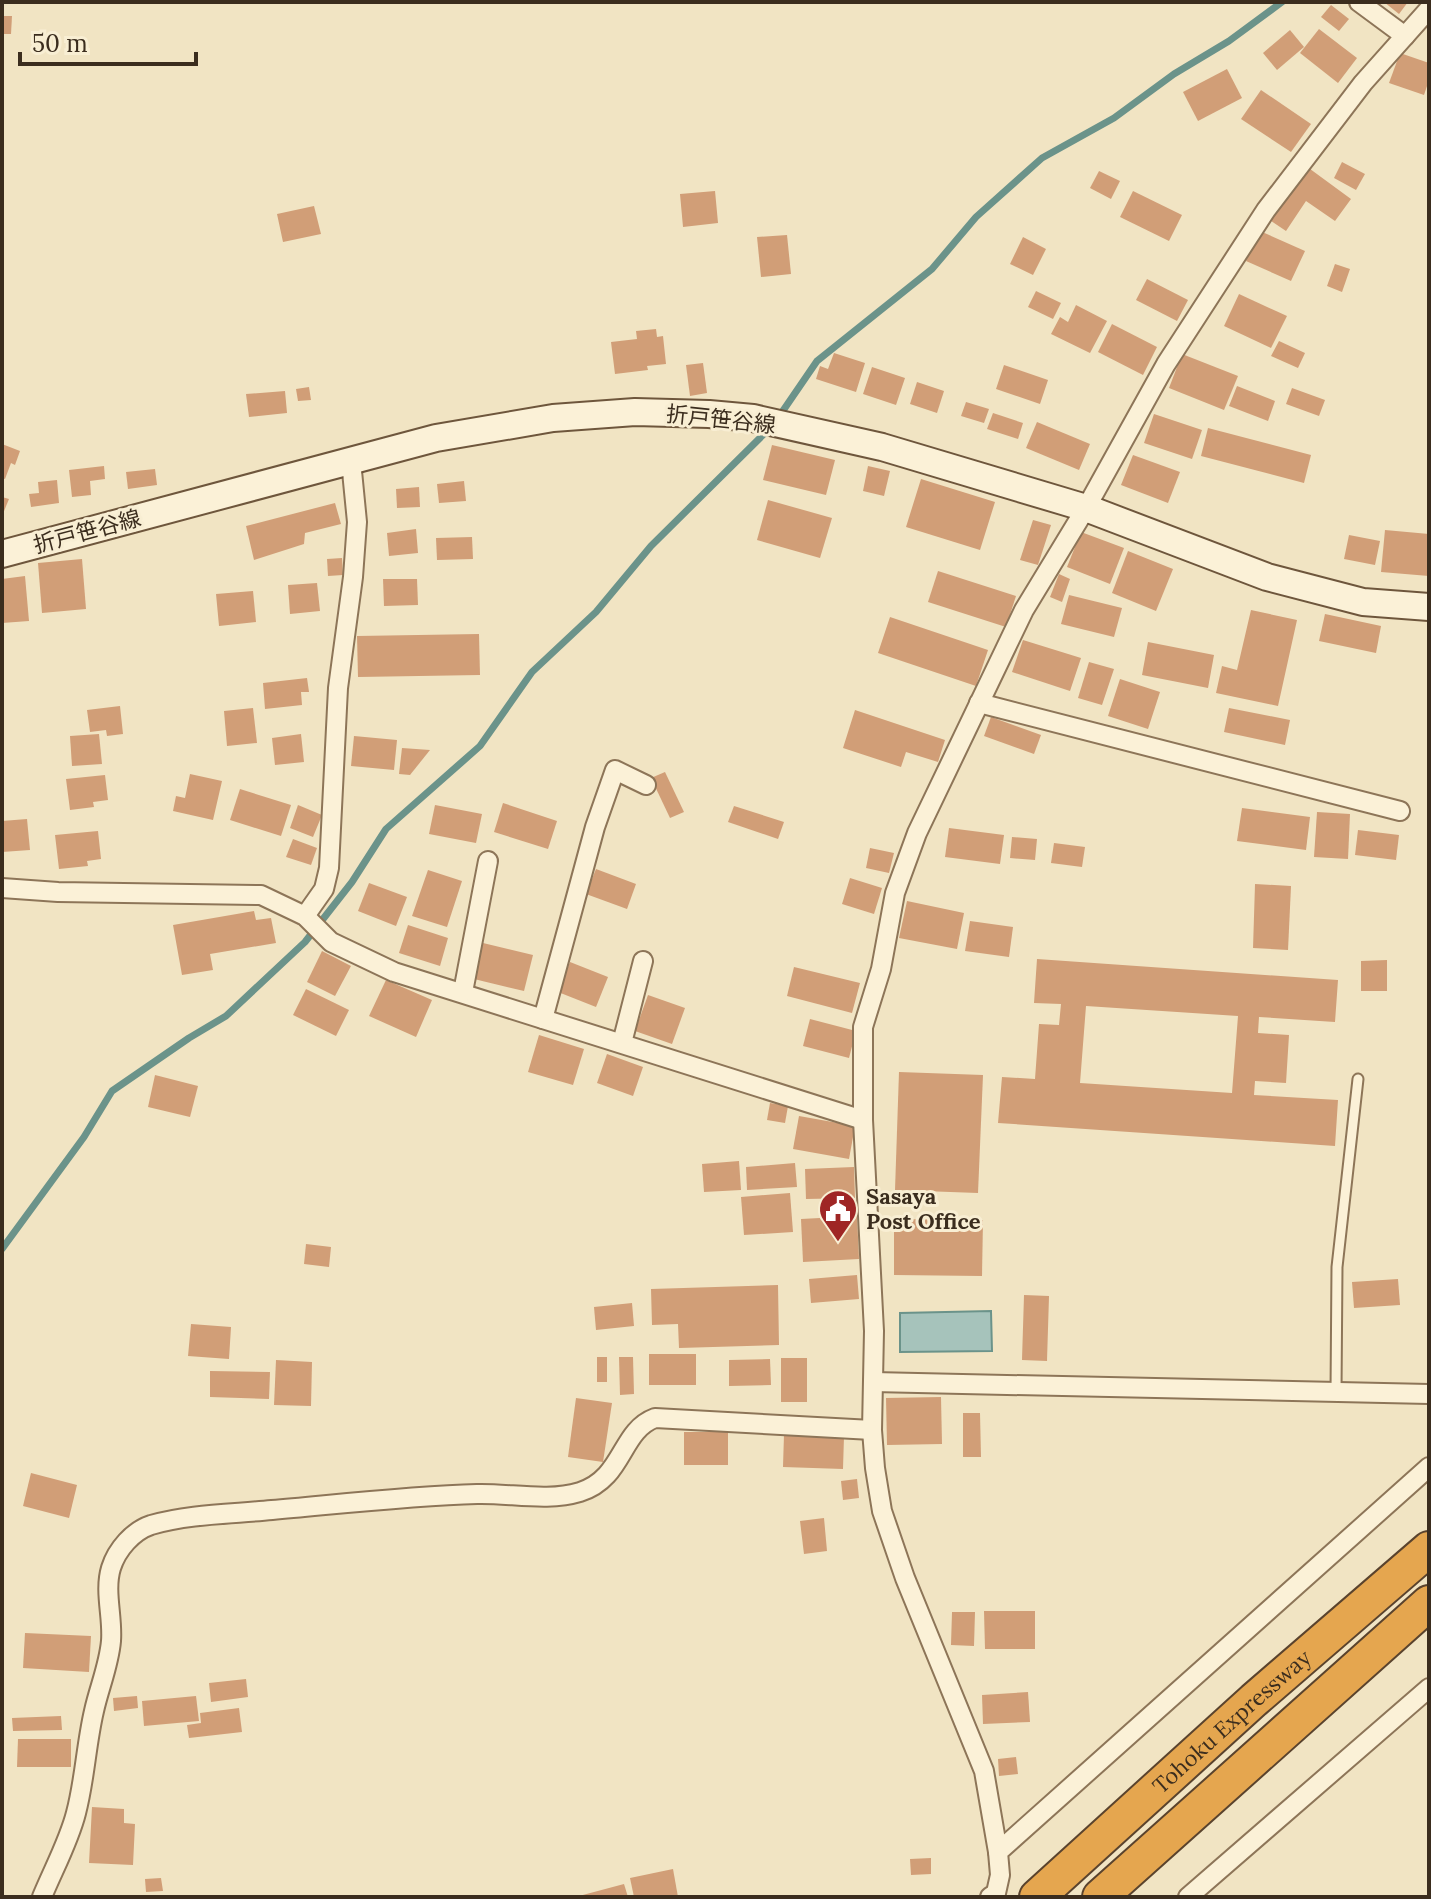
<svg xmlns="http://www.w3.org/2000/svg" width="1431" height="1899" font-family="Lora,'Noto Sans JP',serif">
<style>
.water{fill:#a6c3bb;stroke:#6b938a;stroke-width:2}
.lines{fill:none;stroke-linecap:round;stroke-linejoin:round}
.stream{stroke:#6b938a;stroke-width:7}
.building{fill:#d19e77;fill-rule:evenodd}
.service-casing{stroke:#8d7558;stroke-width:13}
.minor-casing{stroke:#8d7558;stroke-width:22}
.secondary-casing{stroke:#6e563c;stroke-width:30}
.motorway-casing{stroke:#5a432d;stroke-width:38}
.service{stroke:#fbf1d7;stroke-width:9}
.minor{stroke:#fbf1d7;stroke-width:18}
.secondary{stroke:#fbf1d7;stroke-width:26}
.motorway{stroke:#e5a64f;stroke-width:34}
.labels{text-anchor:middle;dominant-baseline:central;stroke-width:6;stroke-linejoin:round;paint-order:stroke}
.street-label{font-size:22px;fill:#3b2d1e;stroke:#f8eed3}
.poi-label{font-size:22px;font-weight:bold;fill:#3b2d1e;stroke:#f8eed3;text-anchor:start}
</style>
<rect width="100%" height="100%" fill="#f1e4c3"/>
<polygon class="water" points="991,1311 992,1351 900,1352 900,1313"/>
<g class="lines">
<g class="stream">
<polyline points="778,418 817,361 932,269 976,217 1042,158 1114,118 1174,74 1229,41 1282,2"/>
<polyline points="2,1249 84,1137 112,1091 189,1038 226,1016 305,942 352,882 386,829 480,746 532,672 596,612 651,546 770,428"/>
</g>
</g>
<g class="building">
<polygon points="1384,2 1408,2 1399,14"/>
<polygon points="1331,5 1349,19 1339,31 1321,17"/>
<polygon points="2,16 12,16 11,34 2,34"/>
<polygon points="1319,29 1357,58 1338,83 1300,53"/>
<polygon points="1290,30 1304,47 1277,70 1263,53"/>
<polygon points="1400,53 1429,63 1429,80 1424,95 1389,83"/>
<polygon points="1227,69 1242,98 1198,121 1183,92"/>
<polygon points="1261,90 1311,124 1291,152 1241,119"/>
<polygon points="1342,162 1365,174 1356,190 1334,178"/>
<polygon points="1306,166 1351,199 1335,221 1306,201 1286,231 1268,219"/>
<polygon points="1099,171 1120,181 1111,199 1090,188"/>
<polygon points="715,191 718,223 683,227 680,194"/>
<polygon points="1133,191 1182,215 1169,241 1120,217"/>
<polygon points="314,206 321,234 283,242 277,214"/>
<polygon points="1260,231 1305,251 1291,281 1246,261"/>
<polygon points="787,235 791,274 761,277 757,237"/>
<polygon points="1023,237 1046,249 1033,275 1010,264"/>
<polygon points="1335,264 1350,269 1342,292 1327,286"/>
<polygon points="1147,279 1188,300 1177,321 1136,300"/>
<polygon points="1036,291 1061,303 1053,319 1028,307"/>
<polygon points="1239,294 1287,316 1271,348 1224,326"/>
<polygon points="1076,305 1107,321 1090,353 1051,334 1060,317 1068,322"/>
<polygon points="1112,324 1157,347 1143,375 1098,352"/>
<polygon points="656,329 657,337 663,336 666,364 647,366 648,370 615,374 611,342 637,339 636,331"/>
<polygon points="1279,341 1305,353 1298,368 1271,356"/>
<polygon points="834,353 865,363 856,392 816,379 820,366 828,369"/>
<polygon points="1182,354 1238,376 1224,410 1169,388"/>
<polygon points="703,363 707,393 690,396 686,365"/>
<polygon points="1004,365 1048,380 1040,404 996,389"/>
<polygon points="872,367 905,378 896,405 863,394"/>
<polygon points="917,382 944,391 937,413 910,404"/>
<polygon points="1237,386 1275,401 1268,421 1229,406"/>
<polygon points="309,387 311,400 298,401 296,389"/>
<polygon points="1292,388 1325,400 1319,416 1286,404"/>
<polygon points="285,391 287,413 249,417 246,394"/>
<polygon points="966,402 989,409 984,423 961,416"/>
<polygon points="993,413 1023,423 1018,439 987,429"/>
<polygon points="1154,414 1202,430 1192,459 1144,443"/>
<polygon points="1037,422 1090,444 1079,470 1026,448"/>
<polygon points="1208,428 1311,455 1304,483 1201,456"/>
<polygon points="2,444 20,451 15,465 11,463 5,479 2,478"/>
<polygon points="772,445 835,460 826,495 763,480"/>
<polygon points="1133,455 1180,472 1168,503 1121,485"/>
<polygon points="104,466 105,479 90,481 91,495 72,497 69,470"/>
<polygon points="868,466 890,471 884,496 863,491"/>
<polygon points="155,469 157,485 128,489 126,472"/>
<polygon points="921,479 995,502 980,550 906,527"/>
<polygon points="57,480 59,503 31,507 29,494 39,493 38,482"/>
<polygon points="464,481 466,501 439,503 437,484"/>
<polygon points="419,487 420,507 397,508 396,489"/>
<polygon points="2,497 9,499 2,516"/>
<polygon points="768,500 832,518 820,558 757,540"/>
<polygon points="335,503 341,524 305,533 304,544 254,560 246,526"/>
<polygon points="1033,520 1051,525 1038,565 1020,560"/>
<polygon points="416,529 418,553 389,556 387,533"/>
<polygon points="1385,530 1429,534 1429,576 1381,572"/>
<polygon points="1081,532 1124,548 1110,584 1067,567"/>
<polygon points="1349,535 1380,541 1375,565 1344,559"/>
<polygon points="472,537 473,559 437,560 436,538"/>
<polygon points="1128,551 1173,569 1156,611 1112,593"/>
<polygon points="342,558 343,575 328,576 327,559"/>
<polygon points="82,559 86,609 42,613 38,563"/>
<polygon points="938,571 1016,596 1006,627 928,602"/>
<polygon points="1059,574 1070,579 1062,602 1050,597"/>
<polygon points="25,576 29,621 2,623 2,579"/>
<polygon points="383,579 417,579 418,605 384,606"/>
<polygon points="317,583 320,611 290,614 288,585"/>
<polygon points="253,591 256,622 219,626 216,594"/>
<polygon points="1069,595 1122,608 1114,637 1061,624"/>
<polygon points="1251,610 1297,620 1278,706 1216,693 1222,666 1237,670"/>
<polygon points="1325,614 1381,626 1376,653 1319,641"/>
<polygon points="890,617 988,650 976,686 878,653"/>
<polygon points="479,634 480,675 358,677 357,636"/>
<polygon points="1023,640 1081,658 1070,691 1012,672"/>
<polygon points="1148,642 1214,655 1208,688 1142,675"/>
<polygon points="1089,662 1114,669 1102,705 1078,698"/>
<polygon points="307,678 309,692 301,692 302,705 265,709 263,683"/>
<polygon points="1120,679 1160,692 1148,729 1108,716"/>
<polygon points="120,706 123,734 107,736 106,730 90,732 87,710"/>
<polygon points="253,708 257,743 227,746 224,711"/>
<polygon points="1229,708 1290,720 1285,745 1224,732"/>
<polygon points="855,710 945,740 938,762 906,752 901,767 843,748"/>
<polygon points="991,717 1041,735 1034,754 984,736"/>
<polygon points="99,734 102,764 72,766 70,736"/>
<polygon points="301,734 304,762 275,765 272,738"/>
<polygon points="354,736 397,740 394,770 351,766"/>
<polygon points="402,748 430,750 410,775 399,774"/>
<polygon points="665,772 684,812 670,818 651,778"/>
<polygon points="190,774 222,781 213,820 173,811 176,796 185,798"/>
<polygon points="105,775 108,800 93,802 94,807 70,810 66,779"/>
<polygon points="240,789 291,805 281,836 230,820"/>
<polygon points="503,803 557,821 548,849 494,832"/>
<polygon points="298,805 322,815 313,837 290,828"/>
<polygon points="435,805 482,814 476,843 429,834"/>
<polygon points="734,806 784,822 778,839 728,822"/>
<polygon points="1242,808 1310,817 1306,850 1237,841"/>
<polygon points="1317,812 1350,814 1348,859 1314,857"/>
<polygon points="27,819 30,850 2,852 2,821"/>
<polygon points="949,828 1004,835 1000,864 945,857"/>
<polygon points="1358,830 1399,835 1396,860 1355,855"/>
<polygon points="98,831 101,859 87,861 88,866 59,869 55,835"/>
<polygon points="1012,837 1037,839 1035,860 1010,858"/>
<polygon points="293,839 317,848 311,865 286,857"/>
<polygon points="1054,843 1085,847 1082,867 1051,863"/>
<polygon points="870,848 894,853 889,873 866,868"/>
<polygon points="596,869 636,884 627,909 586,894"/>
<polygon points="428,870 462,881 447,927 412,916"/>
<polygon points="850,878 882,888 874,914 842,904"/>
<polygon points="369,883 407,897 396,926 358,911"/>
<polygon points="1255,884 1291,886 1288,950 1253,948"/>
<polygon points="907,901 964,913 957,949 899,938"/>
<polygon points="254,911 256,920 271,918 276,943 210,954 213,970 182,975 173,925"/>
<polygon points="970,921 1013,927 1009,957 965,951"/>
<polygon points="408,925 448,938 440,966 399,953"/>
<polygon points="483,943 533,955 524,991 474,979"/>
<polygon points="322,951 351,966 335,996 307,982"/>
<path d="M 1037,959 L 1338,980 L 1335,1022 L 1259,1017 L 1258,1033 L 1289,1035 L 1286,1083 L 1255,1081 L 1254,1095 L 1338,1100 L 1335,1146 L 998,1123 L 1002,1077 L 1035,1079 L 1039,1024 L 1059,1025 L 1061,1004 L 1034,1003 ZM 1086,1006 L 1238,1016 L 1232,1093 L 1080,1083 Z"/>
<polygon points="1387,960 1387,991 1361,991 1361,961"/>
<polygon points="570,962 608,977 596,1007 558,992"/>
<polygon points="794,967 860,983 852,1013 787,996"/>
<polygon points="386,980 432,1000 416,1037 369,1016"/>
<polygon points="306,989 349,1010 336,1036 293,1015"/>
<polygon points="648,995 685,1008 672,1044 635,1031"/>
<polygon points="810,1019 856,1031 849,1058 803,1046"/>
<polygon points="539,1035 584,1049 573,1085 528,1072"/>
<polygon points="607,1054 643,1067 633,1096 597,1083"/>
<polygon points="899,1072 983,1075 978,1193 895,1190"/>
<polygon points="155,1075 198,1086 190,1117 148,1107"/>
<polygon points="770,1103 788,1106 785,1123 767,1120"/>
<polygon points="799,1116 855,1126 849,1159 793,1149"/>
<polygon points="739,1161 741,1190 704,1192 702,1164"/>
<polygon points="795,1163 797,1187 747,1190 746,1167"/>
<polygon points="854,1167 855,1198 806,1199 805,1169"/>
<polygon points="790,1193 793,1232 744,1235 741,1197"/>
<polygon points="857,1216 859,1259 803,1262 801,1219"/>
<polygon points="894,1219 983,1220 982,1276 894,1275"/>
<polygon points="306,1244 331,1247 329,1267 304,1264"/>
<polygon points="857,1275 859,1299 811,1303 809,1279"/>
<polygon points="1398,1279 1400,1305 1354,1308 1352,1282"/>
<polygon points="778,1285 779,1345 679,1348 678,1324 652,1325 651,1289"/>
<polygon points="1024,1295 1049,1296 1047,1361 1022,1360"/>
<polygon points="632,1303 634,1326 596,1330 594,1307"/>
<polygon points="191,1324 231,1327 229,1359 188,1356"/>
<rect x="649" y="1354" width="47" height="31"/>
<rect x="597" y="1357" width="10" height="25"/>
<polygon points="619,1357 633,1357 634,1394 620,1395"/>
<rect x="781" y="1358" width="26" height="44"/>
<polygon points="770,1359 771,1385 729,1386 729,1360"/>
<polygon points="276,1360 312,1362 311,1406 274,1405"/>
<polygon points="210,1371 270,1372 269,1399 210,1397"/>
<polygon points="941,1397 942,1444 887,1445 886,1398"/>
<polygon points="576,1398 612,1403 603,1462 568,1457"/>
<polygon points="963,1413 980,1413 981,1457 963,1457"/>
<rect x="684" y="1432" width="44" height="33"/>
<polygon points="784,1434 844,1436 843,1469 783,1467"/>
<polygon points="31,1473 77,1485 69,1518 23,1506"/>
<polygon points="857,1479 859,1498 843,1500 841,1481"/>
<polygon points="824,1518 827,1551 804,1554 800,1521"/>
<polygon points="984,1611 1035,1611 1035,1649 985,1649"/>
<polygon points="952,1612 975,1612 974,1646 951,1645"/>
<polygon points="25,1633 91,1636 89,1672 23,1668"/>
<polygon points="246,1679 248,1697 211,1702 209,1683"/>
<polygon points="1028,1692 1030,1722 983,1724 982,1695"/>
<polygon points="137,1696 138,1708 114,1711 113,1698"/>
<polygon points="196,1696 199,1721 144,1726 142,1701"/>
<polygon points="239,1708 242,1732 189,1738 187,1725 201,1723 200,1713"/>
<polygon points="61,1716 62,1730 13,1731 12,1718"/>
<polygon points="18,1739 71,1739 71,1767 17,1767"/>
<polygon points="1016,1757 1018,1774 999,1776 998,1759"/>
<polygon points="92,1807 124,1809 124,1823 135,1824 133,1865 89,1863"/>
<polygon points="931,1858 931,1874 911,1875 910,1859"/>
<polygon points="673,1869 678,1897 634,1897 630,1878"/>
<polygon points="161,1878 163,1891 146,1892 145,1879"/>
<polygon points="624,1884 628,1897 579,1897 579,1896"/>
</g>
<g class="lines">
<defs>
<polyline id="service" points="1336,1392 1337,1267 1358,1079"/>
<g id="minor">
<polyline points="1359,2 1405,36"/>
<polyline points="979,703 1400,811"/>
<polyline points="2,888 58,892 261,895 305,916 331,942 394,972 863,1120"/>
<polyline points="305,916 324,889 329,868 338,688 353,577 357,522 351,461"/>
<polyline points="463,992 488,861"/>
<polyline points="543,1019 595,827 615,770 646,785"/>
<polyline points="622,1043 643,961"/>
<polyline points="873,1382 1429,1394"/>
<polyline points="998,1852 984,1771 905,1578 882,1511 875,1468 872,1430 874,1331 863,1120 863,1027 881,969 895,893 917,833 1024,610 1086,508 1166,364 1266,210 1363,83 1429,9"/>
<path d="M 42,1897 C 53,1870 69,1841 76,1813 C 85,1779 86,1745 94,1711 C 99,1688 109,1665 111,1641 C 113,1617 104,1591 111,1568 C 117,1549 133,1531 151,1525 C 189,1514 232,1514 272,1510 C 340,1504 409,1496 477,1494 C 511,1493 547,1502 580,1492 C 624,1478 620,1431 655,1418 L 872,1430"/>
<polyline points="990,1897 996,1893 1000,1875 998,1852 1429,1467"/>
<polyline points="1188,1897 1429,1688"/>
</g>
<polyline id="secondary" points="2,554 436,438 553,418 635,412 709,414 753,418 882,447 1086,508 1267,577 1363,602 1429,607"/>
<g id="motorway">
<path id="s1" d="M 1037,1897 L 1254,1700 L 1429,1549"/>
<polyline points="1100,1897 1429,1603"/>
</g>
</defs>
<use href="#service" class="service-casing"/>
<use href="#minor" class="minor-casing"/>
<use href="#secondary" class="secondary-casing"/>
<use href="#motorway" class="motorway-casing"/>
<use href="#service" class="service"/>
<use href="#minor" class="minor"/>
<use href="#secondary" class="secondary"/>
<use href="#motorway" class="motorway"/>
</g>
<defs>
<symbol id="civic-pin" viewBox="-11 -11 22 30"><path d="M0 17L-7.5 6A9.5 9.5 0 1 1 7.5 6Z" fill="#9f2625" stroke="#f8eed3"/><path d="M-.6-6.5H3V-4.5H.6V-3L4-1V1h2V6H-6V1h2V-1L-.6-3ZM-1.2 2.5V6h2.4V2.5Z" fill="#fff"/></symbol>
</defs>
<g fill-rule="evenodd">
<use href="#civic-pin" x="816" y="1187" width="44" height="60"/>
</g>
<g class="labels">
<g class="street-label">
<text transform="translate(721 419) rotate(6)">折戸笹谷線</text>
<text transform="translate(87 531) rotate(-15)">折戸笹谷線</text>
<text stroke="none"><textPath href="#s1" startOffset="262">Tohoku Expressway</textPath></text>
</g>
<g class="poi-label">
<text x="866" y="1196">Sasaya<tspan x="866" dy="25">Post Office</tspan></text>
</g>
</g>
<rect width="1431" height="1899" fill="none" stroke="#3b2d1e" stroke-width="8"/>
<path d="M20 52v12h176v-12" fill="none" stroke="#3b2d1e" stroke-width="4"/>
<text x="32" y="52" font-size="24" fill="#3b2d1e" stroke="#f8eed3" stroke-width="6" paint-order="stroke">50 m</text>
</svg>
